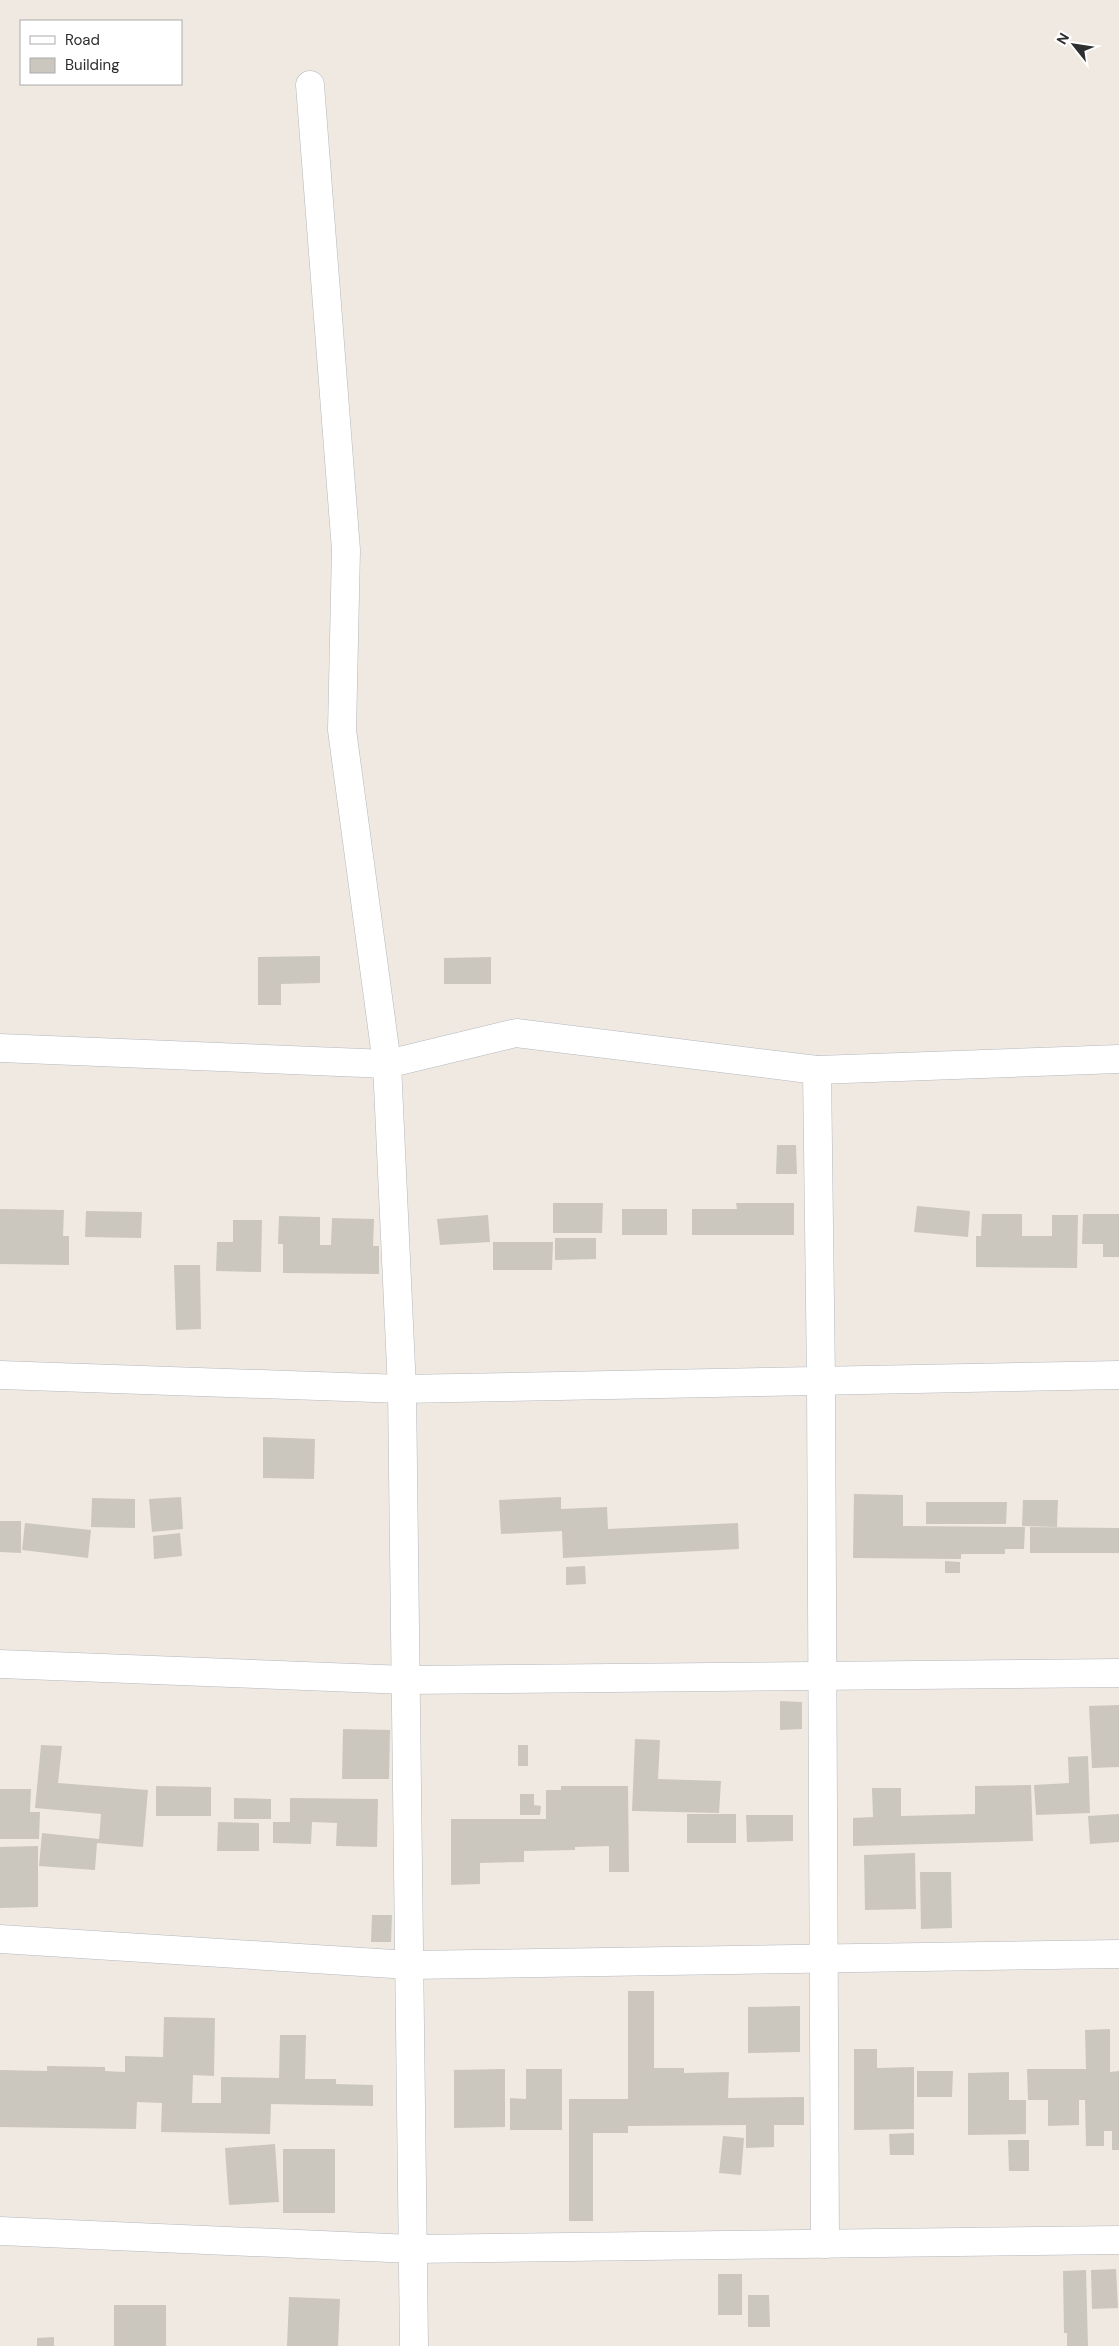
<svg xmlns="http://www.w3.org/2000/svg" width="1119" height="2346" font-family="'DM Sans',sans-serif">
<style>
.building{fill:#cbc7bf}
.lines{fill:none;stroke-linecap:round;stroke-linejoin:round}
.minor-casing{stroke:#b4b7c1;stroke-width:29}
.minor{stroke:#fff;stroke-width:28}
</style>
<rect width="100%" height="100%" fill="#efe9e1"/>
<g class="building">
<polygon points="320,956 320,983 281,984 281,1005 258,1005 258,957"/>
<polygon points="491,957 491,984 444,984 444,958"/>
<polygon points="777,1145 796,1145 797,1174 776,1174"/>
<polygon points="553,1203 603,1203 602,1233 553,1233"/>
<polygon points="736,1203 794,1203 794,1235 692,1235 692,1209 737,1209"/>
<polygon points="917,1206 970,1211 968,1237 914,1232"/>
<polygon points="0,1209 64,1210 63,1236 69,1236 69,1265 0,1264"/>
<rect x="622" y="1209" width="45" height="26"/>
<polygon points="86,1211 142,1212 141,1238 85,1237"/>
<polygon points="982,1214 1022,1214 1022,1236 1052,1236 1052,1215 1078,1215 1077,1268 976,1267 976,1236 981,1236"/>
<polygon points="1083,1214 1119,1214 1119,1257 1103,1257 1103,1244 1082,1244"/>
<polygon points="488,1215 490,1242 440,1245 437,1219"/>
<polygon points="279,1216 320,1217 320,1245 331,1245 332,1218 374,1219 373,1246 379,1246 379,1274 283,1273 283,1244 278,1244"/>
<polygon points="233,1220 262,1220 261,1272 216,1271 217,1242 233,1242"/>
<polygon points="555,1238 596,1238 596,1259 555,1260"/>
<polygon points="493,1242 553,1242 552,1270 493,1270"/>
<polygon points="174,1265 200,1265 201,1329 176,1330"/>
<polygon points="263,1437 315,1439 314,1479 263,1478"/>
<polygon points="854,1494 903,1495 903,1526 1025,1527 1024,1549 1005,1549 1005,1554 961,1554 961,1559 853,1558"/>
<polygon points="181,1497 183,1529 152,1532 149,1499"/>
<polygon points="561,1497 561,1509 607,1507 608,1529 738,1523 739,1549 563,1558 562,1531 501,1534 499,1500"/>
<polygon points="92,1498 135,1499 135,1528 91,1527"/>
<polygon points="1023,1500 1058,1500 1057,1527 1022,1526"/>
<polygon points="926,1502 1007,1502 1006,1524 926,1524"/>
<polygon points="0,1521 21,1521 21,1553 0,1552"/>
<polygon points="25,1523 91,1530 88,1558 22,1550"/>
<polygon points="1030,1527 1119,1528 1119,1553 1030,1553"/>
<polygon points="180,1533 182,1556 154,1559 153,1536"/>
<polygon points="945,1561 960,1562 960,1573 945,1573"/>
<polygon points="585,1566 586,1584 566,1585 566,1567"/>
<polygon points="780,1701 802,1702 802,1729 780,1730"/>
<polygon points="1119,1705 1119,1767 1092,1768 1089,1706"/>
<polygon points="343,1729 390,1730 389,1779 342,1779"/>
<polygon points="635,1739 660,1740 658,1779 721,1781 719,1813 632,1811"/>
<polygon points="41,1745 62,1746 58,1783 148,1790 143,1847 97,1843 95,1870 39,1866 42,1833 99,1839 101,1814 35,1808"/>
<rect x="518" y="1745" width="10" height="21"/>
<polygon points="1088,1756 1090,1813 1036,1815 1034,1785 1069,1783 1068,1757"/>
<polygon points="1031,1785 1033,1841 853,1846 853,1818 873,1817 872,1788 901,1788 901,1816 975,1814 975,1786"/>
<polygon points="156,1786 211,1787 211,1816 156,1816"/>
<polygon points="561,1786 628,1786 629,1872 609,1872 609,1846 575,1847 575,1850 524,1851 524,1862 480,1863 480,1884 451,1885 451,1819 546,1819 546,1790 561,1790"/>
<polygon points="0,1789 31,1789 30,1812 40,1812 39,1839 0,1839"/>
<polygon points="520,1794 534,1794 534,1805 541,1806 540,1815 520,1815"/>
<polygon points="234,1798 271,1799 271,1819 234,1819"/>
<polygon points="290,1798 378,1799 377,1847 336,1846 337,1823 312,1822 311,1844 273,1843 273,1822 290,1822"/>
<rect x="687" y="1814" width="49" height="29"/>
<polygon points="1119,1814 1119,1842 1090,1844 1088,1816"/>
<polygon points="746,1815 793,1815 793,1841 747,1842"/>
<polygon points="218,1822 259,1823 259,1851 217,1851"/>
<polygon points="38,1846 38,1907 0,1908 0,1847"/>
<polygon points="915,1853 916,1909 865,1910 864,1855"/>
<polygon points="920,1872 951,1872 952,1928 921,1929"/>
<polygon points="372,1915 392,1915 391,1942 371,1942"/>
<polygon points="628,1991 654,1991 654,2068 684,2068 684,2073 729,2072 728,2098 804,2097 804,2125 774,2125 774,2147 746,2148 746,2125 628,2126 628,2133 593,2133 593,2221 569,2221 569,2099 628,2099"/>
<polygon points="800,2006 800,2052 748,2053 748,2007"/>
<polygon points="164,2017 215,2018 214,2076 193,2075 192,2103 221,2103 221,2077 279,2078 280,2035 306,2035 305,2079 336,2079 336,2084 373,2085 373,2106 271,2104 270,2134 161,2132 162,2103 137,2102 136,2129 0,2127 0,2070 47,2071 47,2066 105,2067 105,2071 125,2072 125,2056 163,2057"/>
<polygon points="1110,2029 1110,2072 1119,2071 1119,2150 1112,2150 1112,2131 1104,2131 1104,2146 1086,2146 1085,2100 1079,2100 1079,2125 1048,2126 1048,2100 1028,2100 1027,2069 1086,2069 1085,2030"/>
<polygon points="854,2049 877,2049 877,2068 914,2067 914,2129 854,2130"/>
<polygon points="505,2069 505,2127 454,2128 454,2070"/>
<polygon points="526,2069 562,2069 562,2130 510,2130 510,2098 526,2099"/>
<polygon points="917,2071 953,2071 952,2097 917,2097"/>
<polygon points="1009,2072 1009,2100 1026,2100 1026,2134 968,2135 968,2073"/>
<polygon points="914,2133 914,2155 890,2155 889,2134"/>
<polygon points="723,2136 744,2138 741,2175 719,2173"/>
<polygon points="1008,2140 1029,2140 1029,2171 1009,2171"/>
<polygon points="275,2144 279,2202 229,2205 225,2148"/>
<rect x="283" y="2149" width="52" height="64"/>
<polygon points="1116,2269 1118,2308 1092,2309 1091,2270"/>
<polygon points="1086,2270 1088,2346 1067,2346 1067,2333 1064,2333 1063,2271"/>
<rect x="718" y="2274" width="24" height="41"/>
<polygon points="748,2295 769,2295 770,2327 748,2327"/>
<polygon points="289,2297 340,2299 338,2346 287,2346"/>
<rect x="114" y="2305" width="52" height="41"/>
<polygon points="54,2337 54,2346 37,2346 37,2338"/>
</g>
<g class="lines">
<defs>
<g id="minor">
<polyline points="310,85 346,550 342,730 387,1064 402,1389 414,2346"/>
<polyline points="0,1048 387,1064 516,1033 817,1070 1119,1059"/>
<polyline points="817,1070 821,1381 825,2244"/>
<polyline points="0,1375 402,1389 1119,1375"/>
<polyline points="0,1664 406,1680 1119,1673"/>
<polyline points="0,1939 409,1965 1119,1954"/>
<polyline points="0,2231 412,2249 1119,2240"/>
</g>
</defs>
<use href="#minor" class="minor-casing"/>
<use href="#minor" class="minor"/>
</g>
<rect x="20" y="20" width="162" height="65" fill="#ffffff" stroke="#ababab"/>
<rect x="30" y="36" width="25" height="8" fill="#ffffff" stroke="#ababab"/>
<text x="65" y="45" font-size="15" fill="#2e2e2e">Road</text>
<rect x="30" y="58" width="25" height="15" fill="#cbc7bf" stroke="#ababab"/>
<text x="65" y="70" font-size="15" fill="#2e2e2e">Building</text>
<g transform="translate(1074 45) rotate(300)" stroke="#ffffff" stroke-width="4" paint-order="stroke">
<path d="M0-4L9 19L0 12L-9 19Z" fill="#2e2e2e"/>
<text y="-8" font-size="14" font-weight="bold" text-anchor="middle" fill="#2e2e2e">N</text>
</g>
</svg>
